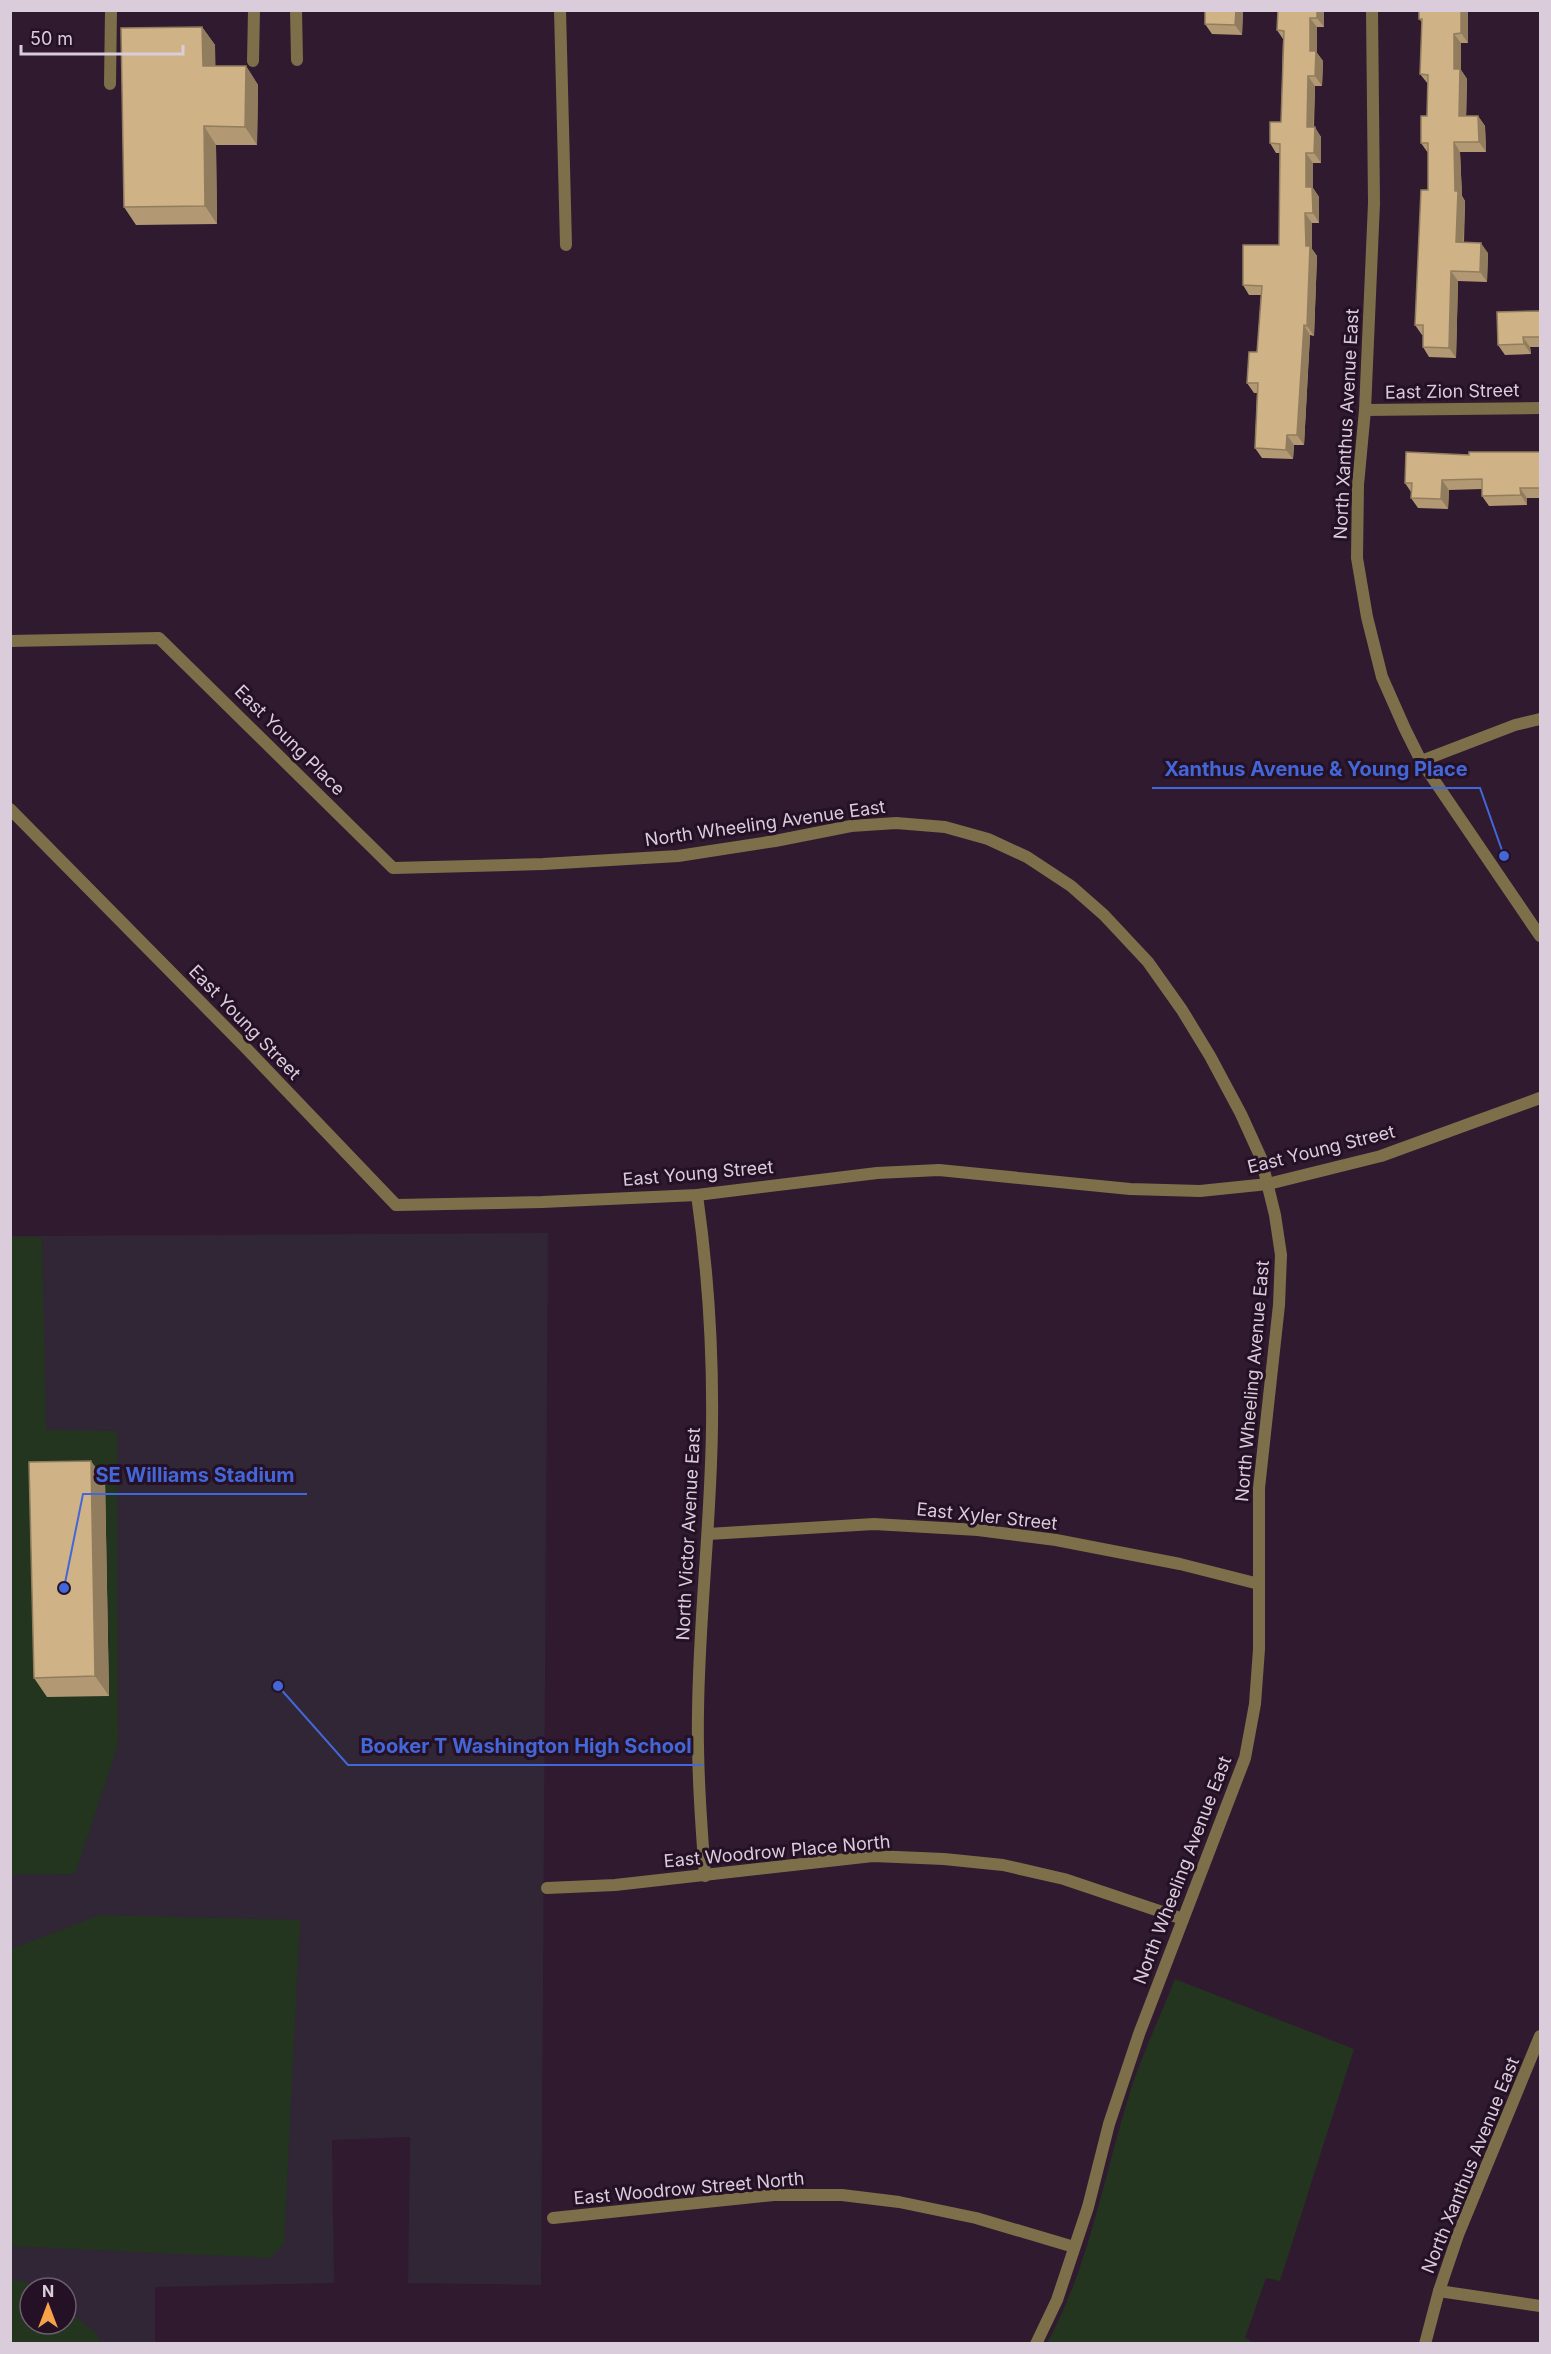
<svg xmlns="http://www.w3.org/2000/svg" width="1551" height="2354" font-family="Inter,sans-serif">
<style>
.education{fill:#302635;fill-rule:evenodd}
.green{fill:#23351e}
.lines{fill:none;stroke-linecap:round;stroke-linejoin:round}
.service{stroke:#7d6f49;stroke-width:12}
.minor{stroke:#7d6f49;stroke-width:12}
.wall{fill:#b29973}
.shaded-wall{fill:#917d5e}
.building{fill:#cfb286;stroke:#917d5e;stroke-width:1.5}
.labels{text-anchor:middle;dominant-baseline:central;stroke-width:6;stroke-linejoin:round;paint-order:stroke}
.street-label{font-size:18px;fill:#daccda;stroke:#251126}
.leader{fill:none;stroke:#4367d8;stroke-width:2}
.callout-dot{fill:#4367d8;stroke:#251126;stroke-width:2}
.callout-label{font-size:20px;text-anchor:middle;font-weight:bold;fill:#4367d8;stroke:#251126;stroke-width:6;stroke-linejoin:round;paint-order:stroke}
</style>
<rect width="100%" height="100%" fill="#2f1a30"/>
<path class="education" d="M 548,1233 L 541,2285 L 408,2283 L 410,2137 L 332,2140 L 334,2283 L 155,2287 L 155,2343 L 11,2343 L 10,1236 ZM 30,2288 L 66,2288 L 66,2324 L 30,2324 Z"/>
<g class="green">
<polygon points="10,1237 42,1237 46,1430 117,1431 118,1745 75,1874 11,1875"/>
<polygon points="100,1915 300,1920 284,2244 270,2258 11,2246 11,1951 14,1948"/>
<path d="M 1175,1979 L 1354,2049 L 1280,2281 L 1266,2278 L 1245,2338 L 1250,2340 L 1249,2343 L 1047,2343 C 1092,2261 1105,2166 1135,2077 C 1147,2044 1162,2012 1175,1979 Z"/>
<polygon points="10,2279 28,2283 35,2288 30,2288 30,2324 66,2324 66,2310 94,2331 101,2343 11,2343"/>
</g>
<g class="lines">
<g class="service">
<polyline points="296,10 297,60"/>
<polyline points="560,10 566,245"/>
<polyline points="253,61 254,10"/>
<polyline points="110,84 111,10"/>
</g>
<g class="minor">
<polyline points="1372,10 1374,203 1365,410 1358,485 1357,558 1367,617 1382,677 1405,729 1421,761 1540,936"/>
<polyline points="1365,410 1540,408"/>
<polyline points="10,641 159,638 393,868 543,864 678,856 775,841 851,826 896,823 945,827 988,839 1027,857 1071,886 1104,915 1148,962 1182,1010 1210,1056 1241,1114 1261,1158 1275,1215 1281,1255 1279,1305 1259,1488 1259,1649 1255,1704 1245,1758 1139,2034 1109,2124 1088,2207 1057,2300 1036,2344"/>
<polyline points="1421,761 1515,725 1540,719"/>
<polyline points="10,809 244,1046 396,1205 542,1202 697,1195 877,1173 939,1170 1130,1189 1200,1191 1268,1184 1381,1156 1540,1098"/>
<path d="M 697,1195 C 708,1272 713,1349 712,1426 C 711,1522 699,1617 698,1712 C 697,1767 701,1821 705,1876"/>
<polyline points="708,1534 874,1524 978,1530 1056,1540 1180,1564 1259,1584"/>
<polyline points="547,1888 615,1885 873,1856 944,1859 1003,1865 1064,1879 1183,1919"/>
<polyline points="553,2218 774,2195 842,2195 899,2202 976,2218 1074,2247"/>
<polyline points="1439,2291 1540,2306"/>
<polyline points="1425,2344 1439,2291 1458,2235 1540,2036"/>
</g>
</g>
<g class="wall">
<polygon points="1243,10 1242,35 1212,34 1205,24"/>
<polygon points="1278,10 1324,10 1324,27 1317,27 1317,53 1323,61 1322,86 1315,86 1314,127 1321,137 1321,163 1313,163 1313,188 1319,197 1319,223 1312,223 1312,249 1317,256 1314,336 1310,335 1304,445 1294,445 1293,459 1262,458 1255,448 1257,393 1254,393 1247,383 1257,352 1261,295 1249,295 1243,285 1279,245 1280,153 1276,153 1270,143 1281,122 1283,39 1277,30"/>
<polygon points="1468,10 1468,43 1461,43 1461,70 1467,79 1466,116 1478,116 1485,126 1486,152 1460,152 1462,196 1465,201 1464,243 1488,253 1487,282 1458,281 1456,358 1429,357 1423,347 1423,335 1422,335 1415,325 1428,190 1428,153 1421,143 1427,116 1428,84 1420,74 1422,22 1419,19"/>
<polygon points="202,27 215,45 215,66 246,66 258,85 257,145 216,145 217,224 136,225 124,207"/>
<polygon points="1540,311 1540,347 1530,347 1531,354 1505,355 1498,345"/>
<polygon points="1540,452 1540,498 1527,498 1527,505 1489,506 1482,496 1482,489 1449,490 1448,509 1418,508 1411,498 1411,492 1405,483 1469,455"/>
<polygon points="105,1480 109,1696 47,1697 34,1678"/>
</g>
<g class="shaded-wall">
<polygon points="1236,10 1243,10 1242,35 1235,25"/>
<polygon points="1317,10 1324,10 1324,27 1317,18"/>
<polygon points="1461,10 1468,10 1468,43 1461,33"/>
<polygon points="1310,18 1317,27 1317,53 1323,61 1322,86 1315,76 1310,51"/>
<polygon points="202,27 215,45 216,84 203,66"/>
<polygon points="1454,34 1461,43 1461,70 1467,79 1466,126 1459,116 1454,69"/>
<polygon points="246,66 258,85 257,145 245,127"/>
<polygon points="1308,76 1315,86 1313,137 1307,127"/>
<polygon points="1478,116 1485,126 1486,152 1479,142"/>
<polygon points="204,126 216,145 217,224 205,206"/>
<polygon points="1315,127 1321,137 1321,163 1314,153"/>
<polygon points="1454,142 1460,152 1462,196 1465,201 1463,252 1456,242"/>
<polygon points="1306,153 1313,163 1313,188 1319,197 1319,223 1313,213 1306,187"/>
<polygon points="1305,213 1312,223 1312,249 1317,256 1314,336 1307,326"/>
<polygon points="1481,243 1488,253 1487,282 1480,272"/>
<polygon points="1451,271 1458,281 1456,358 1449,348"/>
<polygon points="1304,325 1310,335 1304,445 1297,435"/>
<polygon points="1523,337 1530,347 1531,354 1524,344"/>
<polygon points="1287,435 1294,445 1293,459 1286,450"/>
<polygon points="1442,480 1449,490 1448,509 1441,499"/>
<polygon points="1520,488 1527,498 1527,505 1521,495"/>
<polygon points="91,1461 105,1480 109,1696 95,1676"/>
</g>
<g class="building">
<polygon points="1205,10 1236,10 1235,25 1205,24"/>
<polygon points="1278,10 1317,10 1317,18 1310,18 1310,51 1316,51 1315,76 1308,76 1307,127 1315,127 1314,153 1306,153 1306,187 1312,187 1313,213 1305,213 1306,246 1310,246 1307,326 1304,325 1297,435 1287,435 1286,450 1255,448 1258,383 1247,383 1249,352 1257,352 1262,286 1243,285 1243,245 1279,245 1280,144 1270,143 1270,122 1281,122 1284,31 1277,30"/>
<polygon points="1419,10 1461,10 1461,33 1454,34 1454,69 1460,69 1459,116 1478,116 1479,142 1454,142 1455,191 1458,191 1456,242 1481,243 1480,272 1451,271 1449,348 1423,347 1423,325 1415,325 1421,190 1428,190 1428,143 1421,143 1421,116 1427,116 1428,75 1420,74 1422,19 1419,19"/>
<polygon points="202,27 203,66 246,66 245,127 204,126 205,206 124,207 121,28"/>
<polygon points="1540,311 1540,337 1523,337 1524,344 1498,345 1497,312"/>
<polygon points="1406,452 1469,455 1469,452 1540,452 1540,488 1520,488 1521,495 1482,496 1482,479 1442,480 1441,499 1411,498 1412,483 1405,483"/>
<polygon points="91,1461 95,1676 34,1678 29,1462"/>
</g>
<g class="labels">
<g class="street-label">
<text transform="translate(1452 391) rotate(-1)">East Zion Street</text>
<text transform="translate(1346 424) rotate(-87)">North Xanthus Avenue East</text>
<text transform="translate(290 740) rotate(45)">East Young Place</text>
<text transform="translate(765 823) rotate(-8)">North Wheeling Avenue East</text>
<text transform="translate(245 1022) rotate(46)">East Young Street</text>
<text transform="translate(1321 1149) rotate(-14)">East Young Street</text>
<text transform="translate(698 1173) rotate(-5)">East Young Street</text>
<text transform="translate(1252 1381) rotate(-85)">North Wheeling Avenue East</text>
<text transform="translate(987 1516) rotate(6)">East Xyler Street</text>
<text transform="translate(688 1534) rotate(-87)">North Victor Avenue East</text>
<text transform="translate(777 1851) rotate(-5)">East Woodrow Place North</text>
<text transform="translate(1182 1870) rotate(-69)">North Wheeling Avenue East</text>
<text transform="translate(1470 2165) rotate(-68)">North Xanthus Avenue East</text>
<text transform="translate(689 2188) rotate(-5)">East Woodrow Street North</text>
</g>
</g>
<path class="leader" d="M1504 856L1480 788H1152M64 1588L83 1494H307M278 1686L348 1765H703"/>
<g class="callout-dot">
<circle cx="1504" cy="856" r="6"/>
<circle cx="64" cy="1588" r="6"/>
<circle cx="278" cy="1686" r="6"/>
</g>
<g class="callout-label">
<text x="1316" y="776">Xanthus Avenue &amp; Young Place</text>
<text x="195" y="1482">SE Williams Stadium</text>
<text x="526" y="1753">Booker T Washington High School</text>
</g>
<rect width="1551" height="2354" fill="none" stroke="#daccda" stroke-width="24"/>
<g transform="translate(48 2306)"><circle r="28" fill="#251126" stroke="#6d5c6e" stroke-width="1.5"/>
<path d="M0-4.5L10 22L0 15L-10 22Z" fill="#f7a148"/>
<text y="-9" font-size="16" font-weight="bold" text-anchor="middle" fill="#daccda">N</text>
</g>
<path d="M21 45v9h162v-9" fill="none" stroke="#daccda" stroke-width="3"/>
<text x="30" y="45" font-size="18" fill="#daccda" stroke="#251126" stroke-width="4.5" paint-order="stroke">50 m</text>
</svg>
